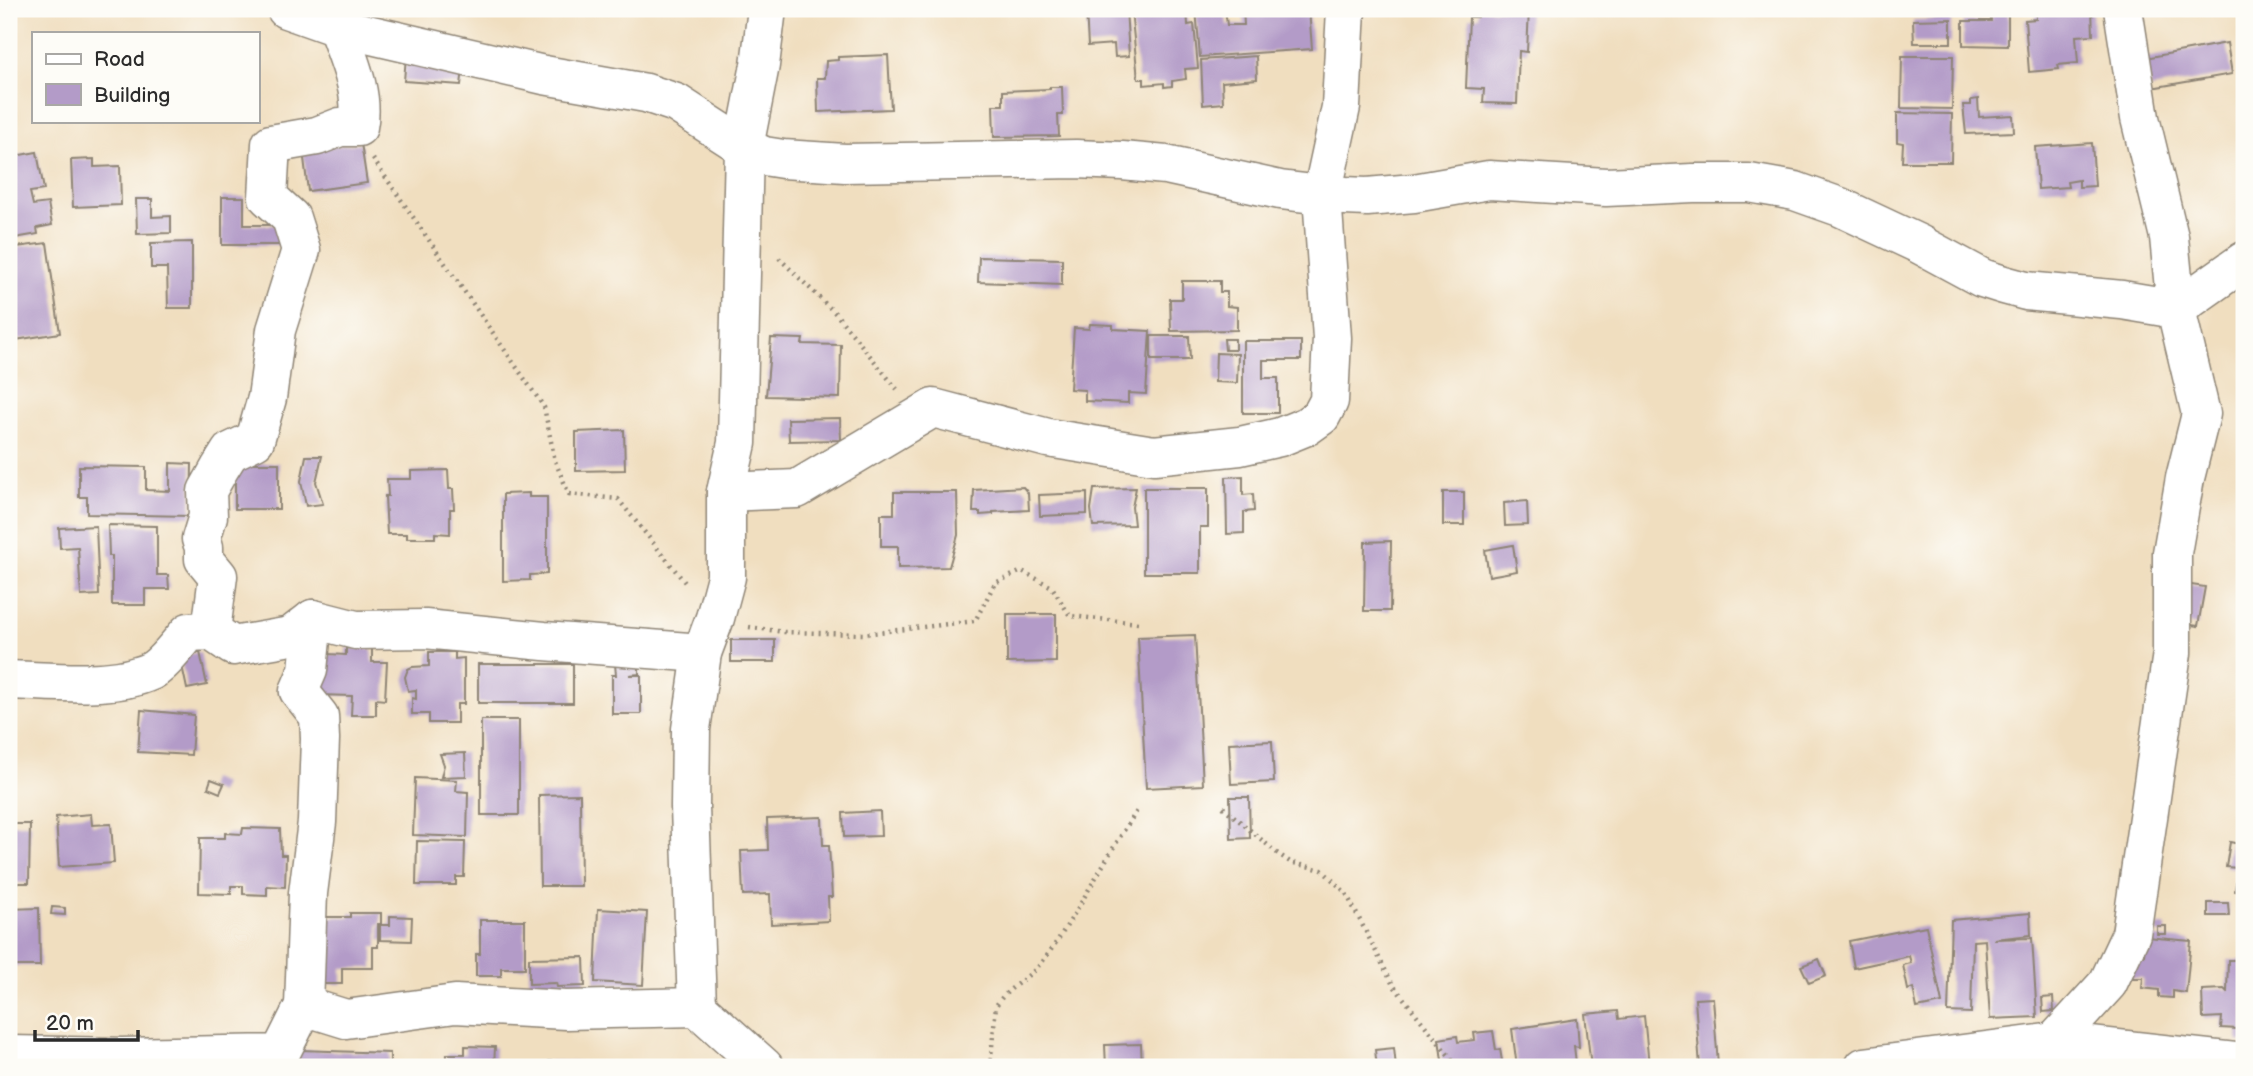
<svg xmlns="http://www.w3.org/2000/svg" width="2253" height="1076" font-family="'Balsamiq Sans',sans-serif">
<style>
.building{fill:#b39bc8}
.lines{fill:none;stroke-linecap:round;stroke-linejoin:round}
.minor-casing{stroke:#8e8475;stroke-width:41}
.path{stroke:#8e8475;stroke-width:4.5;stroke-dasharray:2 5;stroke-linecap:butt}
.minor{stroke:#fff;stroke-width:38}
</style>
<rect width="100%" height="100%" fill="#fdfcf7"/>
<filter id="ink" filterUnits="userSpaceOnUse"><feTurbulence type="fractalNoise" baseFrequency=".0143" numOctaves="2"/><feDisplacementMap in="SourceGraphic" scale="14" xChannelSelector="R" yChannelSelector="G"/><feConvolveMatrix kernelMatrix="1 2 1 2 8 2 1 2 1" color-interpolation-filters="sRGB"/></filter>
<filter id="wash" filterUnits="userSpaceOnUse"><feTurbulence type="fractalNoise" baseFrequency=".00686" numOctaves="4" result="noise"/><feDisplacementMap in="SourceGraphic" scale="28" xChannelSelector="R" yChannelSelector="G"/><feGaussianBlur stdDeviation="1.57" result="paint"/><feColorMatrix in="noise" values="0 0 0 0 0 0 0 0 0 0 0 0 0 0 0 0 0 1.4 0 .05"/><feComposite in="paint" operator="in"/></filter>
<g filter="url(#wash)">
<rect width="100%" height="100%" fill="#f0debf"/>
<g id="blocks">
<g class="building">
<polygon points="1086,9 1126,9 1129,56 1115,57 1114,44 1088,46"/>
<polygon points="1131,9 1187,9 1188,25 1194,24 1198,68 1185,69 1186,79 1172,81 1172,86 1164,87 1164,83 1144,85 1144,79 1138,79"/>
<polygon points="1196,9 1225,9 1227,25 1244,25 1243,9 1309,9 1312,49 1200,57"/>
<polygon points="1479,9 1529,9 1527,52 1519,51 1517,104 1483,103 1484,89 1466,88 1469,17 1478,17"/>
<polygon points="1990,9 2008,9 2008,46 1963,45 1963,21 1991,21"/>
<polygon points="2036,9 2092,9 2093,35 2076,36 2078,63 2058,65 2059,69 2029,72 2025,20 2036,19"/>
<polygon points="1951,19 1951,43 1914,43 1913,20"/>
<polygon points="2227,43 2232,74 2151,88 2145,58"/>
<polygon points="888,55 891,109 818,112 817,78 825,78 826,61 838,60 838,57"/>
<polygon points="406,56 464,61 461,85 404,81"/>
<polygon points="1256,56 1257,79 1222,82 1223,103 1203,105 1201,60"/>
<polygon points="1902,56 1953,56 1952,109 1901,108"/>
<polygon points="1050,87 1062,87 1063,115 1058,115 1059,136 994,137 993,105 1003,105 1003,91 1050,89"/>
<polygon points="1978,99 1979,117 2013,115 2014,132 1966,134 1963,105 1971,105 1971,100"/>
<polygon points="1897,113 1952,114 1951,162 1902,162 1903,143 1897,142"/>
<polygon points="361,143 367,183 308,191 303,150"/>
<polygon points="2092,143 2095,186 2079,187 2079,180 2067,182 2068,187 2038,189 2035,147"/>
<polygon points="37,152 44,190 30,192 33,205 48,203 52,225 37,228 38,234 9,239 9,157"/>
<polygon points="94,159 94,167 120,166 121,205 73,207 71,160"/>
<polygon points="222,197 244,197 244,225 278,225 294,245 222,245"/>
<polygon points="136,199 152,199 152,217 171,216 171,233 137,234"/>
<polygon points="192,242 192,308 168,308 167,268 151,268 151,243"/>
<polygon points="47,243 60,333 9,341 9,248"/>
<polygon points="979,257 1062,259 1062,285 978,282"/>
<polygon points="1182,281 1220,281 1220,292 1227,292 1227,306 1237,307 1237,330 1171,331 1170,299 1182,299"/>
<polygon points="1090,324 1113,325 1113,329 1150,331 1146,394 1128,393 1128,403 1085,401 1085,390 1070,389 1074,328 1089,329"/>
<polygon points="1151,336 1189,336 1190,360 1151,360"/>
<polygon points="771,338 803,339 802,344 841,345 840,398 766,396"/>
<polygon points="1224,339 1235,339 1235,350 1225,350"/>
<polygon points="1243,341 1301,341 1301,360 1263,360 1263,378 1278,378 1278,413 1243,413"/>
<polygon points="1216,353 1238,354 1237,383 1215,382"/>
<polygon points="840,418 841,440 789,441 788,419"/>
<polygon points="624,430 625,470 576,471 576,432"/>
<polygon points="306,456 322,456 316,482 323,504 306,506 301,481"/>
<polygon points="170,463 192,464 191,516 87,514 87,497 79,497 79,466 146,467 146,490 170,491"/>
<rect x="235" y="463" width="44" height="46"/>
<polygon points="448,470 449,489 453,489 454,509 450,509 450,534 435,533 435,538 407,538 407,534 387,534 385,496 388,496 387,479 411,479 411,471"/>
<polygon points="1243,476 1243,495 1253,494 1254,511 1244,512 1244,533 1227,534 1226,477"/>
<polygon points="1023,487 1028,493 1029,510 993,512 993,514 980,515 980,512 973,512 974,490"/>
<polygon points="1136,488 1132,507 1134,525 1093,526 1091,509 1094,489"/>
<polygon points="1144,488 1208,488 1208,527 1200,527 1200,573 1144,573"/>
<polygon points="894,492 957,492 958,535 949,567 898,568 898,546 881,546 881,514 894,514"/>
<rect x="1443" y="492" width="21" height="33"/>
<polygon points="529,493 529,497 547,497 547,574 530,575 530,580 503,581 503,494"/>
<polygon points="1087,493 1087,514 1040,516 1039,495"/>
<polygon points="1527,501 1528,525 1505,526 1504,503"/>
<polygon points="108,525 157,526 157,575 168,575 169,589 145,589 145,605 112,605 112,556 109,556"/>
<polygon points="96,526 99,595 81,596 78,547 60,548 59,528"/>
<polygon points="1391,541 1390,611 1364,611 1365,542"/>
<polygon points="1513,545 1517,571 1489,576 1485,550"/>
<polygon points="2185,584 2205,587 2198,626 2179,623"/>
<polygon points="1007,614 1056,614 1056,662 1007,663"/>
<polygon points="1195,635 1203,785 1146,788 1138,637"/>
<rect x="731" y="640" width="44" height="22"/>
<polygon points="346,648 372,649 372,662 387,662 385,700 376,699 376,715 351,715 352,696 319,695 328,654 346,655"/>
<polygon points="200,652 207,685 187,689 180,656"/>
<polygon points="429,652 455,652 455,659 464,658 464,704 457,704 457,723 429,723 429,714 412,714 412,698 416,699 416,690 408,691 405,677 408,669 412,667 429,666"/>
<polygon points="639,663 639,674 629,675 641,675 641,714 612,714 612,675 616,675 615,664"/>
<rect x="478" y="664" width="95" height="39"/>
<polygon points="141,710 194,715 191,755 138,752"/>
<rect x="481" y="720" width="38" height="95"/>
<polygon points="1272,741 1274,782 1231,784 1229,743"/>
<polygon points="465,753 466,776 441,777 444,765 440,754"/>
<polygon points="415,778 457,780 456,791 468,792 467,837 413,835"/>
<polygon points="211,779 224,784 220,793 208,788"/>
<polygon points="580,794 581,886 540,886 539,795"/>
<polygon points="1230,797 1249,797 1250,838 1231,839"/>
<polygon points="880,811 881,836 844,837 843,813"/>
<polygon points="91,814 92,825 111,824 114,863 59,867 56,817"/>
<polygon points="822,817 823,845 829,845 832,897 828,897 829,921 771,924 770,894 743,895 741,851 768,850 767,819"/>
<polygon points="9,824 30,824 29,883 9,883"/>
<polygon points="243,828 280,829 281,855 286,855 285,887 267,886 267,895 243,894 243,886 231,886 231,894 199,893 200,838 225,838 225,833 242,834"/>
<polygon points="417,841 465,842 464,877 456,877 456,885 416,885"/>
<polygon points="2230,842 2244,845 2244,893 2235,891 2238,868 2226,867"/>
<polygon points="2208,903 2228,903 2229,916 2208,916"/>
<polygon points="52,907 65,908 65,915 51,914"/>
<polygon points="39,908 40,966 9,966 9,909"/>
<polygon points="598,909 647,912 643,985 595,982"/>
<polygon points="350,913 381,913 381,924 378,924 378,947 373,947 373,968 342,968 342,984 308,984 321,917 350,917"/>
<polygon points="2030,913 2031,935 1994,939 2032,938 2037,1017 1990,1019 1985,940 1973,941 1971,1013 1948,1012 1951,920"/>
<polygon points="390,916 412,917 411,941 380,940 380,925 390,925"/>
<polygon points="480,920 525,920 525,968 501,968 501,976 476,976 476,954 480,954"/>
<polygon points="1926,926 1942,1003 1917,1008 1913,988 1908,990 1903,965 1911,963 1909,956 1854,968 1849,941"/>
<rect x="2157" y="926" width="9" height="8"/>
<polygon points="2146,937 2191,941 2186,993 2173,991 2173,998 2159,997 2159,990 2142,988 2143,978 2130,978 2130,955 2144,956"/>
<polygon points="584,957 585,986 557,987 556,983 529,984 529,958"/>
<polygon points="1819,959 1826,976 1809,983 1801,966"/>
<polygon points="2228,960 2244,960 2244,1042 2238,1042 2238,1029 2221,1028 2222,1017 2203,1018 2202,990 2224,989 2227,992"/>
<polygon points="2053,997 2054,1011 2043,1012 2042,998"/>
<polygon points="1713,998 1718,1065 1700,1067 1695,999"/>
<polygon points="1618,1011 1619,1019 1644,1016 1649,1065 1591,1067 1585,1014"/>
<polygon points="1577,1019 1579,1047 1574,1046 1576,1063 1572,1064 1573,1067 1517,1067 1512,1029"/>
<polygon points="1493,1031 1496,1050 1500,1049 1503,1067 1443,1067 1439,1039 1457,1036 1458,1042 1475,1040 1474,1033"/>
<polygon points="1141,1044 1142,1067 1106,1067 1105,1045"/>
<polygon points="465,1046 495,1047 494,1067 446,1067 447,1054 465,1054"/>
<polygon points="1394,1048 1396,1067 1377,1067 1375,1050"/>
<polygon points="299,1050 390,1053 390,1067 298,1067"/>
<polygon points="2034,1053 2054,1054 2053,1067 2033,1067"/>
<polygon points="549,1061 580,1062 580,1067 549,1067"/>
<rect x="650" y="1063" width="43" height="4"/>
<polygon points="1426,1063 1427,1067 1408,1067 1407,1066"/>
</g>
</g>
</g>
<g filter="url(#ink)">
<use href="#blocks" fill-opacity="0" stroke="#8e8475" stroke-width="2"/>
<g class="lines">
<defs>
<g id="minor">
<polyline points="286,9 337,27 544,75 646,93 676,103 744,147 764,156 783,159 845,163 1076,159 1122,161 1166,165 1280,190 1322,195 1367,197 1414,193 1489,180 1606,187 1693,183 1749,183 1795,191 1840,207 1919,244 1982,278 2004,285 2026,291 2122,300 2176,309 2244,261"/>
<polyline points="726,492 797,489 933,408 1048,438 1154,455 1240,446 1280,437 1307,426 1321,416 1329,401 1332,338 1322,195 1341,107 1346,9"/>
<path d="M 211,631 L 218,576 L 204,559 L 204,547 L 201,539 L 208,516 L 207,491 L 220,468 L 230,452 L 255,440 L 267,398 L 276,330 L 301,250 L 291,218 L 268,197 L 271,144 L 317,136 L 340,127 L 358,127 C 365,94 348,58 337,27"/>
<path d="M 9,680 C 51,681 112,689 151,671 C 163,665 180,642 189,632 L 211,631 L 233,646 L 291,636 L 313,619 L 356,630 L 425,629 L 544,641 L 702,653"/>
<polyline points="304,1006 308,893 317,822 320,739 319,716 299,691 308,670 313,619"/>
<polyline points="697,1007 690,807 691,729 702,653 715,618 726,577 726,492 737,443 744,147 760,65 767,9"/>
<polyline points="2054,1042 2108,983 2131,934 2172,653 2172,553 2185,478 2201,414 2176,309 2169,237 2140,118 2123,9"/>
<polyline points="9,1055 122,1057 280,1054 304,1006 346,1019 455,1004 566,1010 697,1007 764,1067"/>
<polyline points="1864,1067 2054,1042 2244,1063"/>
</g>
</defs>
<use href="#minor" class="minor-casing"/>
<g class="path">
<polyline points="373,159 544,407 555,461 569,494 618,499 687,585"/>
<polyline points="779,258 836,314 897,389"/>
<polyline points="749,627 784,632 863,634 975,621 995,583 1022,571 1052,587 1070,616 1138,623"/>
<polyline points="1223,807 1277,853 1290,862 1322,870 1346,893 1393,985 1458,1067"/>
<path d="M 990,1067 L 996,1006 C 1007,987 1030,978 1043,961 C 1079,912 1105,857 1139,808"/>
</g>
<use href="#minor" class="minor"/>
</g>
</g>
<rect width="2253" height="1076" fill="none" stroke="#fdfcf7" stroke-width="35"/>
<rect x="32" y="32" width="228" height="91" fill="#fdfcf7" stroke="#a9a8a5" stroke-width="2"/>
<rect x="46" y="54" width="35" height="10" fill="#ffffff" stroke="#a9a8a5" stroke-width="2"/>
<text x="94" y="66" font-size="21" fill="#2b2b2b">Road</text>
<rect x="46" y="84" width="35" height="21" fill="#b39bc8" stroke="#a9a8a5" stroke-width="2"/>
<text x="94" y="102" font-size="21" fill="#2b2b2b">Building</text>
<path d="M35 1030v10h103v-10" fill="none" stroke="#2b2b2b" stroke-width="3.5"/>
<text x="46" y="1030" font-size="21" fill="#2b2b2b" stroke="#fdfcf7" stroke-width="5" paint-order="stroke">20 m</text>
</svg>
